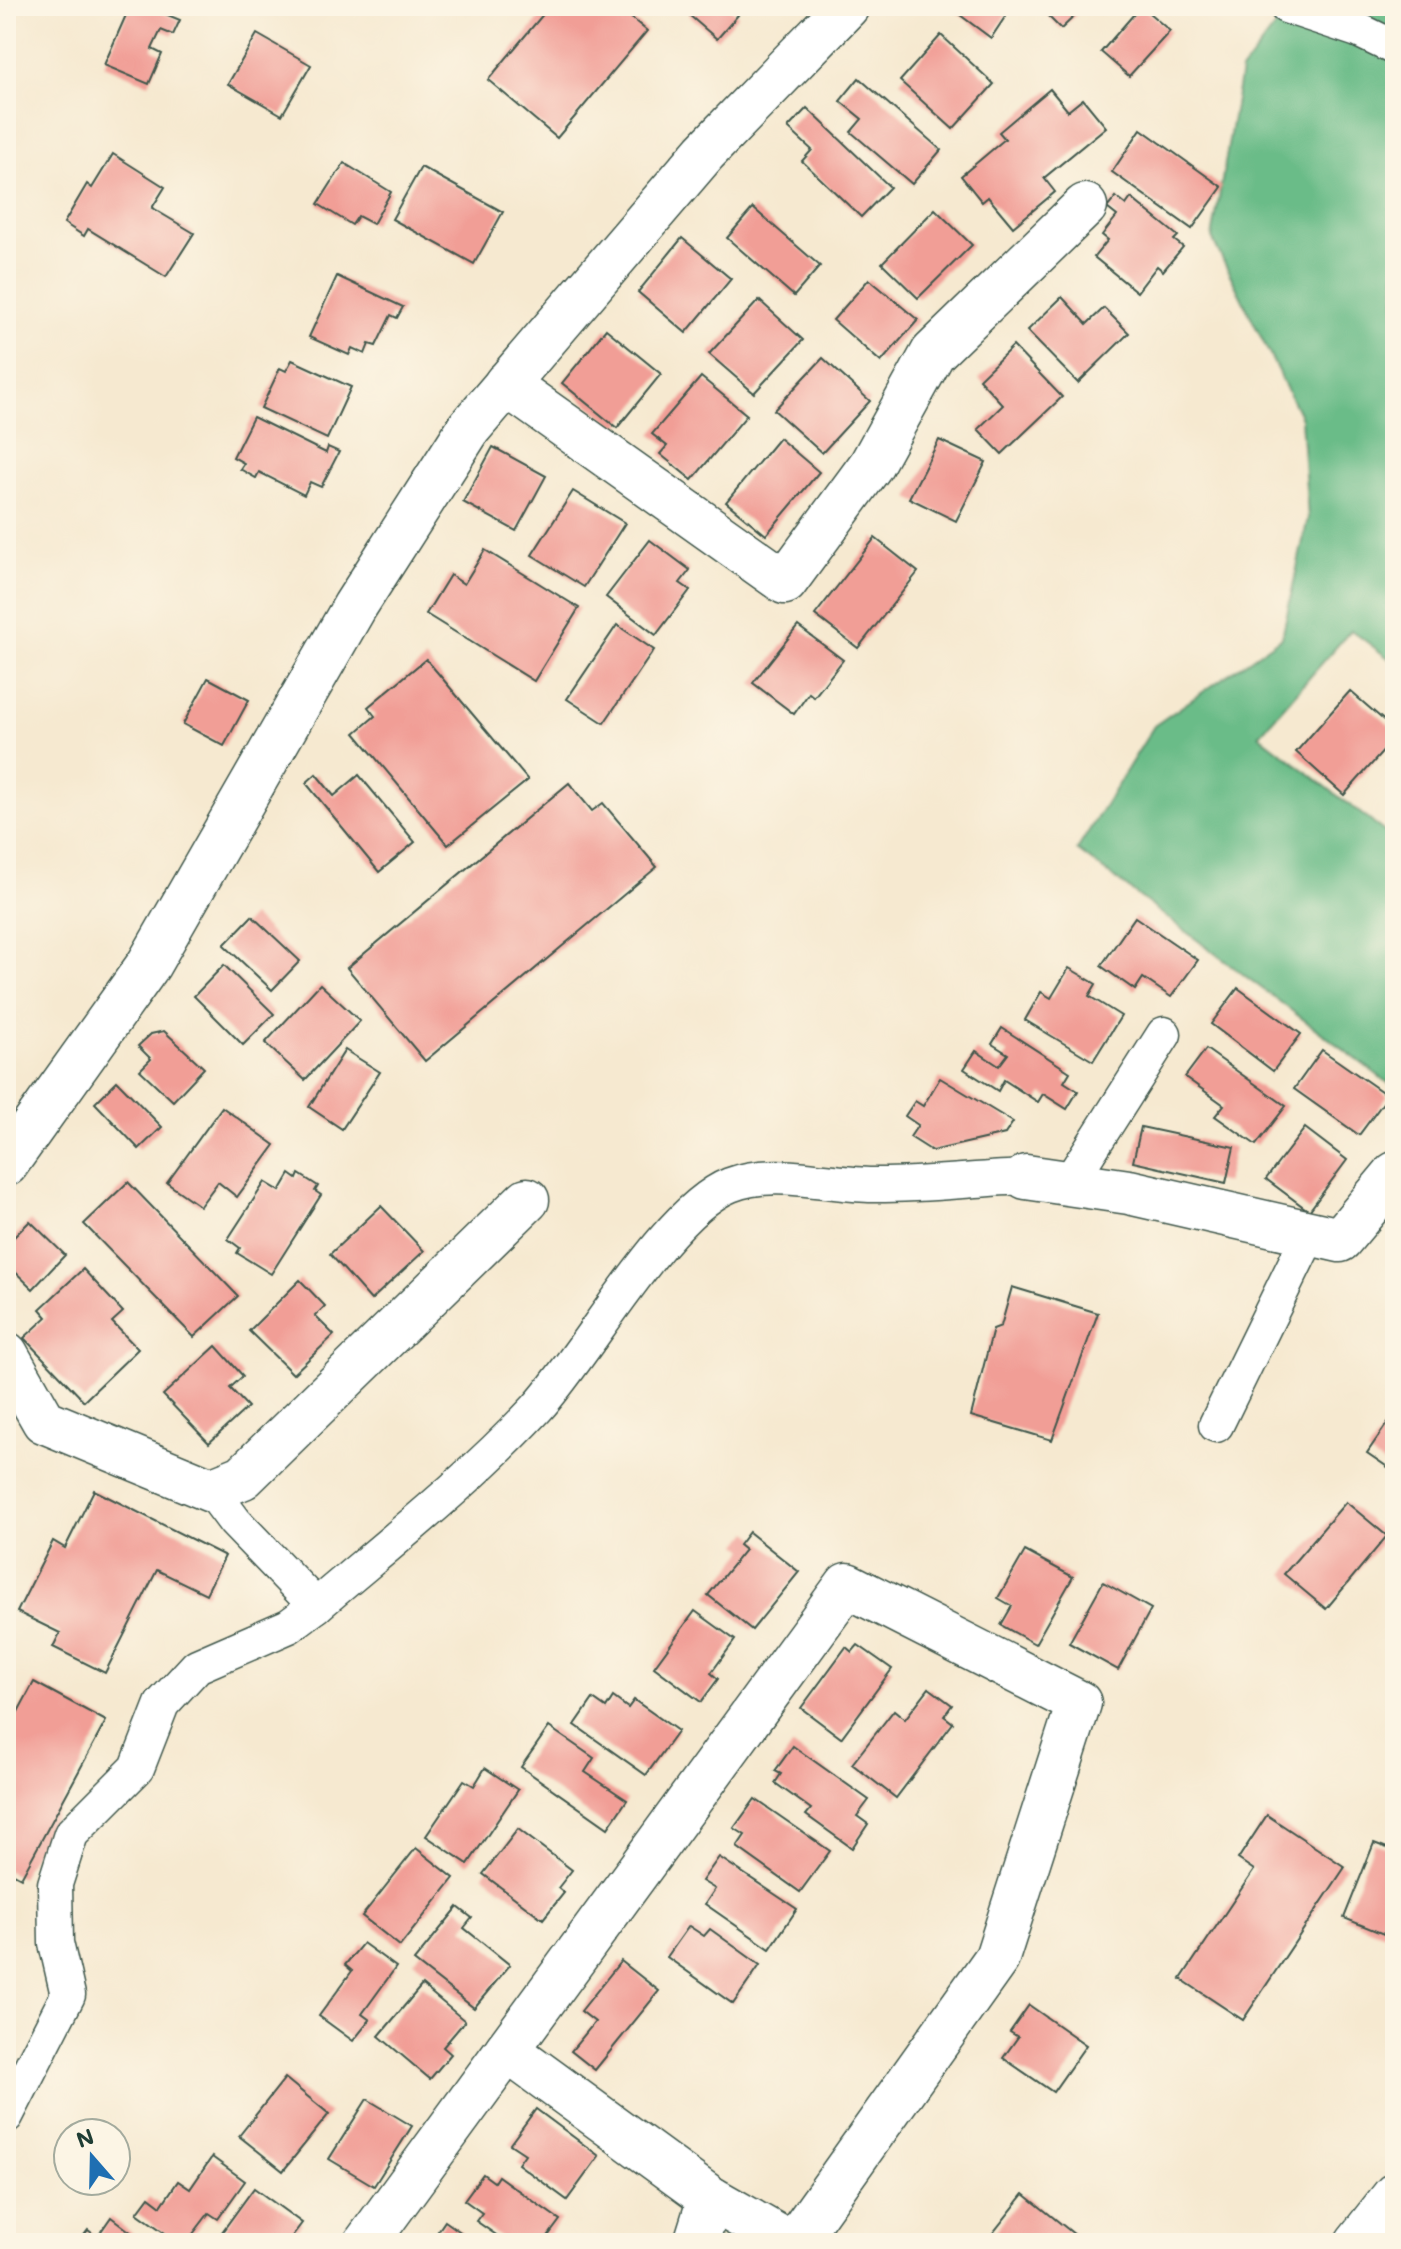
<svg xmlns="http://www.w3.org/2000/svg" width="1401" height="2249" font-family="Mali,sans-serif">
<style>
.forest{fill:#6bbc88;stroke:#457c5e;stroke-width:2}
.building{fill:#f19e96}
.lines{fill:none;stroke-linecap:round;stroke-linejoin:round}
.lane-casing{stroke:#3f574b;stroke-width:37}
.street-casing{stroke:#3f574b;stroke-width:47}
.lane{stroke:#fff;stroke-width:34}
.street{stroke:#fff;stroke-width:44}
</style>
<rect width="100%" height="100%" fill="#fcf5e5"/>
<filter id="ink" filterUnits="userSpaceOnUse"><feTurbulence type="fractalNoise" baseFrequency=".0125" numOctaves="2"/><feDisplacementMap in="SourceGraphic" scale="16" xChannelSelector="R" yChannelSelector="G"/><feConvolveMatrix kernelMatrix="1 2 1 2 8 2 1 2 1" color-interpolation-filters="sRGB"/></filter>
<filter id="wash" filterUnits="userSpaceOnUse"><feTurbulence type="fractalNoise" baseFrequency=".006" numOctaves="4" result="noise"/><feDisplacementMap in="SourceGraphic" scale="32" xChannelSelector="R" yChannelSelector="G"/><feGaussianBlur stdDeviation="1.8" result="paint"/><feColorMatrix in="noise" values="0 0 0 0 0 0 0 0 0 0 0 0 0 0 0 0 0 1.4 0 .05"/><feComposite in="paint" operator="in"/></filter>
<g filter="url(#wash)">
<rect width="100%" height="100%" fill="#f6e9d0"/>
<polygon class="forest" points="1291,6 1395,6 1395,663 1351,630 1259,735 1395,840 1395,1088 1077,850 1154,726 1282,637 1308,518 1301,418 1212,238 1241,71"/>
<g id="blocks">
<g class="building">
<polygon points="130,6 146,6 180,20 173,35 161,30 152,49 162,54 149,84 104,65"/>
<polygon points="550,6 617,6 647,31 557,138 488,80"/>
<polygon points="697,6 727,6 738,15 717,39 689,15"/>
<polygon points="954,6 996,6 1007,14 991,38 952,9"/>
<polygon points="1038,6 1085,6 1061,29"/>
<polygon points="1141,6 1170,31 1129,76 1101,52"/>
<polygon points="257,34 311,65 282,115 228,84"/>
<polygon points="941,35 994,84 953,129 900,81"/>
<polygon points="859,78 941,150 912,184 851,132 862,119 840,101"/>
<polygon points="1050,89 1068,111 1083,99 1106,127 1044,178 1055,192 1013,227 988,197 982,202 961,176 1005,139 999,132"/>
<polygon points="807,108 890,187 861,217 802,161 812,150 788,128"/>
<polygon points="1141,129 1222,187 1192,229 1112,172"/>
<polygon points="113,154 165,187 152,208 194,233 166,277 88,229 84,236 64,223 87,184 92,188"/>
<polygon points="344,163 391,192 373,224 358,216 352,225 318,204"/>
<polygon points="421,167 503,212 474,264 392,219"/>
<polygon points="1116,197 1126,205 1131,198 1178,236 1174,240 1183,247 1163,271 1157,266 1137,292 1094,257 1108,240 1102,235 1117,216 1107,208"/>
<polygon points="753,208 820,266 794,296 727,238"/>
<polygon points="935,209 972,245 918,298 882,263"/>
<polygon points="682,238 731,279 686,333 638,292"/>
<polygon points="337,276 403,307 397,318 391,315 376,346 369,344 365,354 352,348 349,355 309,337"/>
<polygon points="869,279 918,320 881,362 833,320"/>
<polygon points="1062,297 1087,324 1104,308 1129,333 1078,383 1027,331"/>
<polygon points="759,300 803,340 754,393 709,354"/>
<polygon points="606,329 661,374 617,428 562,383"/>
<polygon points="1013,346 1062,397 1002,454 978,429 1003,405 979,379"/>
<polygon points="823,358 870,401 822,453 774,410"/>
<polygon points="292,360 351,387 327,439 261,408 280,368 286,371"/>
<polygon points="701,377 747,415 692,480 660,454 667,446 652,434"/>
<polygon points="253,417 326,453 328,447 339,452 321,487 310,482 304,495 259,472 256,478 240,469 244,463 233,457"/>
<polygon points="779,438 819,472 766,535 726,502"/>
<polygon points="939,440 986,462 956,521 909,498"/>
<polygon points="493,447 546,476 516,531 463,502"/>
<polygon points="573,491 625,523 584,587 532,555"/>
<polygon points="875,538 918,572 858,648 815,615"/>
<polygon points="650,540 690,570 680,583 690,590 656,635 606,597"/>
<polygon points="485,550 579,608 534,681 426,614 450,575 464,584"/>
<polygon points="617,625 654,650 604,723 567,699"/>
<polygon points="798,626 843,660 814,697 809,693 794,714 753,683"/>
<polygon points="426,659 528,780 448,845 355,733 375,716 368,707"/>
<polygon points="208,678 249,700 224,746 183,724"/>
<polygon points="1350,691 1395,730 1395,738 1344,795 1296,752"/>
<polygon points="316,774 334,796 359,775 415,842 379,872 306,783"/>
<polygon points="569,783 592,811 603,803 657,867 425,1061 347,968"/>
<polygon points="252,916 300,961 272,990 224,945"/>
<polygon points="1135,917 1198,960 1171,997 1143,978 1135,990 1101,966"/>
<polygon points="224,965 274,1014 243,1045 194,996"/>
<polygon points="1069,968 1096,984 1089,996 1121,1016 1093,1061 1025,1020 1041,992 1051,998"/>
<polygon points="320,984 360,1021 305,1080 265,1043"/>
<polygon points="1238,988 1301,1034 1273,1071 1211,1024"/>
<polygon points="1002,1028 1070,1072 1064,1082 1078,1091 1067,1109 1043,1094 1038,1102 1004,1080 998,1091 964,1069 976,1051 999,1066 1008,1054 992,1044"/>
<polygon points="164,1031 204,1068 173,1101 140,1070 151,1059 138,1046 151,1034"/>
<polygon points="1206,1049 1286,1106 1256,1145 1215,1116 1224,1105 1185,1077"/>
<polygon points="345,1050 380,1072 342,1129 309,1107"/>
<polygon points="1322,1050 1388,1096 1359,1135 1294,1089"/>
<polygon points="940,1078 1013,1122 1005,1134 932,1151 910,1137 918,1125 905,1116 915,1101 923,1106"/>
<polygon points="117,1081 162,1127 139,1149 95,1103"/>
<polygon points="222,1107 275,1145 237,1197 218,1182 200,1206 167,1183"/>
<polygon points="1141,1127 1234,1147 1226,1183 1133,1162"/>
<polygon points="1305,1128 1347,1160 1309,1211 1266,1179"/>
<polygon points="290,1174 297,1179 299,1174 318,1186 315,1191 321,1195 271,1274 237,1253 240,1248 228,1239 265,1182 280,1191"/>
<polygon points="128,1182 238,1296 194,1337 84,1224"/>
<polygon points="381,1206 424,1251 371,1300 330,1254"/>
<polygon points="30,1221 65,1255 33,1289 6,1263 6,1245"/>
<polygon points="83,1269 123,1312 112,1322 138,1349 84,1401 24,1338 47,1317 40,1309"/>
<polygon points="300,1280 325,1306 315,1316 334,1335 293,1374 249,1331"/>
<polygon points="1012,1287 1098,1313 1052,1440 971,1416 993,1329 1001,1326"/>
<polygon points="216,1346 243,1376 230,1388 248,1407 209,1443 163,1395"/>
<polygon points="1395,1412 1395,1472 1367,1453"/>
<polygon points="94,1490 225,1556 206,1594 157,1570 105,1673 53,1647 60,1633 17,1612 53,1541 65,1548"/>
<polygon points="1346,1502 1387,1536 1326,1609 1284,1574"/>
<polygon points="749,1532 799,1572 752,1630 708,1595 745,1550 739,1545"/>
<polygon points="1025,1551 1073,1577 1035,1644 1001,1625 1012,1606 998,1598"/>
<polygon points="1103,1582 1151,1609 1118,1670 1069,1643"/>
<polygon points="695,1611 735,1640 711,1673 718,1679 701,1702 654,1667"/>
<polygon points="858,1645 892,1669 841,1738 801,1708 846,1647 852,1652"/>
<polygon points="34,1682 106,1721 21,1878 6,1870 6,1734"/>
<polygon points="929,1688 952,1705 944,1716 953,1723 896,1798 852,1764 894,1710 905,1719"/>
<polygon points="613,1697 628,1708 634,1700 678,1731 646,1775 575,1725 593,1699 606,1708"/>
<polygon points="549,1727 594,1758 585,1772 627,1800 608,1828 521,1767"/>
<polygon points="793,1746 869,1800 857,1816 868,1824 852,1848 806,1815 811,1809 775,1783 781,1774 775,1771"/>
<polygon points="485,1768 518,1790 468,1864 426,1836 464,1780 474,1786"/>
<polygon points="755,1799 830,1851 800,1892 737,1847 745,1835 734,1828"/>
<polygon points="1267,1815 1345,1867 1243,2020 1181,1979 1254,1870 1238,1859"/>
<polygon points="518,1829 572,1870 558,1888 564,1893 543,1919 483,1874"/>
<polygon points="1374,1843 1395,1851 1395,1927 1391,1937 1344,1918"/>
<polygon points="416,1848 454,1878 400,1946 362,1916"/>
<polygon points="719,1857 797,1909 770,1949 705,1904 715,1889 702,1881"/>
<polygon points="458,1907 472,1918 464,1928 510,1965 474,2008 414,1961"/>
<polygon points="689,1926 704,1936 710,1929 760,1965 733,2004 667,1957"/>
<polygon points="363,1943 396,1967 362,2014 370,2020 353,2041 319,2016 352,1971 345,1965"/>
<polygon points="621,1961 659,1991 595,2070 571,2051 595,2022 581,2011"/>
<polygon points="422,1985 465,2021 443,2047 451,2054 430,2079 379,2036"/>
<polygon points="1029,2005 1086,2045 1053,2092 1003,2058 1018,2037 1010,2032"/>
<polygon points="285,2078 329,2114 283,2171 239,2136"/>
<polygon points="367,2099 412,2126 374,2186 329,2159"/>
<polygon points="536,2109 599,2156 567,2200 518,2164 525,2154 510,2144"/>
<polygon points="212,2157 245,2181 218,2219 209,2213 186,2243 179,2243 137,2213 149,2197 161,2206 178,2181 190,2189"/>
<polygon points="483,2174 494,2182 498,2176 560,2220 543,2243 508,2243 476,2221 482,2213 464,2200"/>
<polygon points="254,2188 302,2223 287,2243 214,2243"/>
<polygon points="1024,2194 1085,2243 985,2243"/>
<polygon points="111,2217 145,2243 78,2243 88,2230 97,2237"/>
<polygon points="445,2221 476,2243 430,2243"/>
</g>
</g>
</g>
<g filter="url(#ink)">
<use href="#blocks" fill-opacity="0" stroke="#3f574b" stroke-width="2"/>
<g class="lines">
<defs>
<g id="lane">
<polyline points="1286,6 1358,30 1395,48"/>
<polyline points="1069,1183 1164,1034"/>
<polyline points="1216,1425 1310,1233"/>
<path d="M 211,1490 L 235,1522 L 316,1606 C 391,1542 469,1481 537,1408 C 588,1352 665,1211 730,1185 C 773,1168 824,1184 869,1185 C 921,1186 974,1179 1026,1177"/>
<polyline points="6,2116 68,1995 56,1943 55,1884 71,1834 137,1768 162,1704 197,1666 289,1626 316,1606"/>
</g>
<g id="street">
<polyline points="506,384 785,582 871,465 933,353 1085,206"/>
<polyline points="6,1164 149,964 355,606 469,428 705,152 847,6"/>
<polyline points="1026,1177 1129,1192 1340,1240 1395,1174"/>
<polyline points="6,1354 44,1421 211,1490 243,1477 527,1200"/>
<polyline points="507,2050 710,2198 789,2243"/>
<polyline points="366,2243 847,1585 1079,1703 997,1958 794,2243"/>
<polyline points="696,2243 710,2198"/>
<polyline points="1357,2243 1395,2195"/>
</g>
</defs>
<use href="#lane" class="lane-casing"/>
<use href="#street" class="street-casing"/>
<use href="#lane" class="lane"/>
<use href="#street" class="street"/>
</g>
</g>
<rect width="1401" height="2249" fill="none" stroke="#fcf5e5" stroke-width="32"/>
<g transform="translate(92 2157) rotate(340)"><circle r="38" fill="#fcf5e5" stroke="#a4ab9e" stroke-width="2"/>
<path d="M0-6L14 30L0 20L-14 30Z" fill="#1f6fb2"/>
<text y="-12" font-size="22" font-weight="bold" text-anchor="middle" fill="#1f3d34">N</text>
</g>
</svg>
